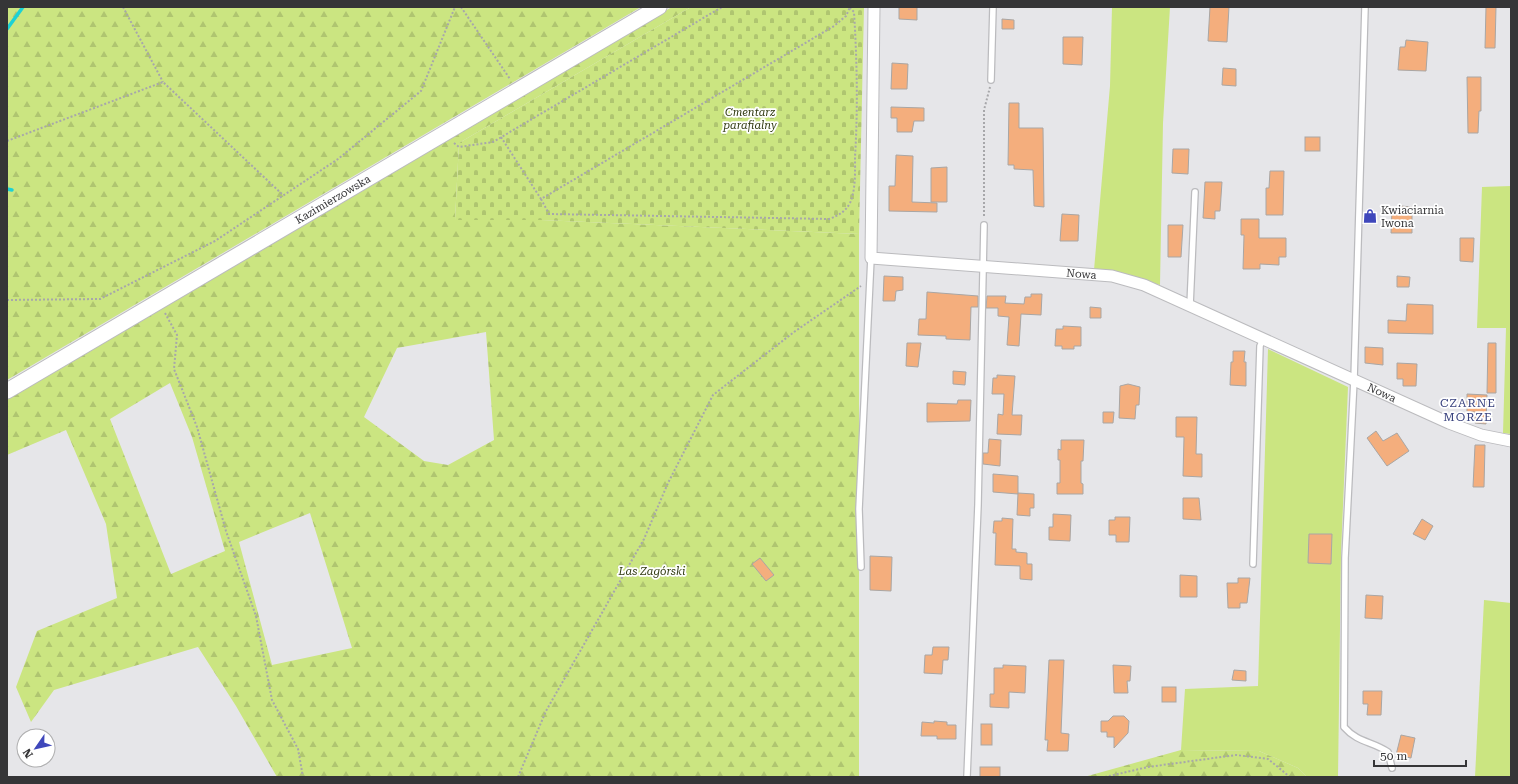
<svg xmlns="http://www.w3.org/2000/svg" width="1518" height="784" font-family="'Roboto Serif',serif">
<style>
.green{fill:#cbe581}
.forest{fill:url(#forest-firs);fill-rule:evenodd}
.cemetery{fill:url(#cemetery-stones)}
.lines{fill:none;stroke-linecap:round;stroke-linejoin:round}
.stream{stroke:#1cd1d5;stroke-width:3.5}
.building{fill:#f4ae7d;stroke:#a9a6a4}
.lane-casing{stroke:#bbbbbe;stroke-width:8}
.street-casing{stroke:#bbbbbe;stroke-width:13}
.secondary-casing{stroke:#bbbbbe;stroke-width:17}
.path{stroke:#a7a7aa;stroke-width:2;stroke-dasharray:2 2;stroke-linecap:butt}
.lane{stroke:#fff;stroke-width:5.5}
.street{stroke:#fff;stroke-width:11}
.secondary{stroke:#fff;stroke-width:15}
.labels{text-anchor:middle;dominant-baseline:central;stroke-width:3.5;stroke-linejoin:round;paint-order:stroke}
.park-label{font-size:11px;font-style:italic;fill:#313a11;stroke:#fff}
.street-label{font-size:11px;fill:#353537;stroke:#fff}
.poi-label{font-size:11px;fill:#353537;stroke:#fff;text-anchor:start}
.neighbourhood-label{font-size:12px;letter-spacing:1px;fill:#3a437f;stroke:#fff}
</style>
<defs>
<pattern id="forest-firs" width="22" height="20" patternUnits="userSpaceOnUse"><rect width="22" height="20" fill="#cbe581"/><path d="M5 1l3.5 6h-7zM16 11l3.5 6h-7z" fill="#afc570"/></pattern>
<pattern id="cemetery-stones" width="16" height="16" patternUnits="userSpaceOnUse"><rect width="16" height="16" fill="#cbe581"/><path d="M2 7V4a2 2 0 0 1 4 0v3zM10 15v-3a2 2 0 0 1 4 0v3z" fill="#afc570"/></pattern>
</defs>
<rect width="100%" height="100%" fill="#e6e6e9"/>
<g class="green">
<polygon points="1112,7 1170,7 1163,123 1160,285 1117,273 1094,270 1110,86"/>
<polygon points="1511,186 1511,434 1503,433 1506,328 1477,328 1482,187"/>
<polygon points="1268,349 1348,387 1341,553 1338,777 1307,777 1298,768 1259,751 1181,750 1185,689 1258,686"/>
<polygon points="1484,600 1511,603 1511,777 1475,777"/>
</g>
<g class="forest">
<polygon points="7,7 641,7 7,380"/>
<path d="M 672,7 L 691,7 L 459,143 L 455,220 L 541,220 L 859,234 L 859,777 L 277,777 L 236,706 L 198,647 L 54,690 L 31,722 L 16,687 L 37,631 L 117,598 L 106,524 L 66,430 L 7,455 L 7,399 ZM 486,332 L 494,440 L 448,465 L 424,461 L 364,417 L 397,348 ZM 170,383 L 192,437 L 225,551 L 171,574 L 110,419 ZM 310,513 L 352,648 L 272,665 L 239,542 Z"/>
<polygon points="1181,750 1259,751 1298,768 1307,777 1084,777"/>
</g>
<polygon class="cemetery" points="691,7 864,7 859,234 541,220 455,220 459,143"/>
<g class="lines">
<g class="stream">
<polyline points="7,29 23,7"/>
<polyline points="7,189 12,190"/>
</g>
</g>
<g class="building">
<polygon points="899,7 917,7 917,20 899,19"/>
<polygon points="1210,7 1229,7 1227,42 1208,41"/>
<polygon points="1486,7 1496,7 1495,48 1485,48"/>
<polygon points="1002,19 1014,20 1014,29 1002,29"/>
<polygon points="1063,37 1083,37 1082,65 1063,64"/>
<polygon points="1406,40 1428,42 1426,71 1398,70 1400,47 1405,47"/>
<polygon points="892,63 908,64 907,89 891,89"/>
<polygon points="1223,68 1236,69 1236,86 1222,85"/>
<polygon points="1467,77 1481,77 1481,111 1479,111 1478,133 1468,133"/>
<polygon points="1009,103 1019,103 1019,128 1043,128 1044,207 1034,206 1033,170 1014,169 1014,165 1008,165"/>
<polygon points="891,107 924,108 924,121 914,121 912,132 897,132 897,118 891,118"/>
<rect x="1305" y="137" width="15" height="14"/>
<polygon points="1173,149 1189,149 1188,174 1172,173"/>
<polygon points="896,155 913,156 912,202 937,203 937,212 889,211 889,186 895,186"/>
<polygon points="947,167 947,202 931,202 931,168"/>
<polygon points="1270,171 1284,171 1283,215 1266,215 1266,188 1269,188"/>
<polygon points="1205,182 1222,182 1220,211 1215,211 1215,219 1203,218"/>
<polygon points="1401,206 1412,207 1412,233 1391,233 1392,209 1401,209"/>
<polygon points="1062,214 1079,215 1078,241 1060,241"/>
<polygon points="1241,219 1259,219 1259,238 1286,238 1286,257 1279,257 1279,265 1260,264 1260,269 1243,269 1244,235 1241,235"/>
<polygon points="1168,225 1183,225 1181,257 1168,257"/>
<polygon points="1460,238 1474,238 1473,262 1460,261"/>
<polygon points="884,276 903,277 903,290 896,291 895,301 883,301"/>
<polygon points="1397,276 1410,277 1409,287 1397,287"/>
<polygon points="927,292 978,296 978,307 971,307 970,340 946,339 946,336 918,335 919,319 926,319"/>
<polygon points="1031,294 1042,294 1041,315 1021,314 1019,346 1007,345 1009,317 998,316 998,308 986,308 987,296 1006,296 1005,303 1024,304 1025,297 1031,297"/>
<polygon points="1407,304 1433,305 1433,334 1388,333 1388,320 1406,321"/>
<polygon points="1090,307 1101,308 1101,318 1090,318"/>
<polygon points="1063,326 1081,327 1081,346 1074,346 1074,349 1062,349 1062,346 1055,346 1056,329 1063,329"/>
<polygon points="907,343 921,343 918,367 906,366"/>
<polygon points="1488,343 1496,343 1496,393 1487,393"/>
<polygon points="1365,347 1383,348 1383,365 1365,363"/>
<polygon points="1233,351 1245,351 1244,362 1246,362 1246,386 1230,385 1231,362 1233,362"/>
<polygon points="1397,363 1417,364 1416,386 1403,386 1403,379 1397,379"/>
<polygon points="953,371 966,372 965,385 953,384"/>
<polygon points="997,375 1015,376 1012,415 1022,415 1021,435 997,434 998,414 1003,415 1004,394 992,394 993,378 997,378"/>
<polygon points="1128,384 1140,387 1139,405 1136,405 1135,419 1119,418 1120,386"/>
<polygon points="1467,394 1487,395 1486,424 1475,423 1475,412 1467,412"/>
<polygon points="958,400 971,400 970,421 927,422 927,403 957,404"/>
<polygon points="1103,412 1114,412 1113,423 1103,423"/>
<polygon points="1176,417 1197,417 1196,454 1202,454 1202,477 1183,476 1184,437 1176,437"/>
<polygon points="1376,431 1383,441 1397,433 1409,451 1387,466 1367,438"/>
<polygon points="989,439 1001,440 1000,466 983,464 983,453 988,453"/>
<polygon points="1061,440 1084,440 1083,461 1081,461 1081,483 1083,484 1083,494 1057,494 1057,483 1060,483 1060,460 1058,460 1058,449 1061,450"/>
<polygon points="1475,445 1485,445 1484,487 1473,487"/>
<polygon points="993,474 1018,476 1018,494 993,492"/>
<polygon points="1018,493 1034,494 1034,508 1030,508 1030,516 1017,515"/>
<polygon points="1183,498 1199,498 1201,520 1183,519"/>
<polygon points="1053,514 1071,515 1070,541 1049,540 1049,527 1053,527"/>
<polygon points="1115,517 1130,517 1129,542 1116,542 1116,535 1109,535 1109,520 1115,520"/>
<polygon points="1002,518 1013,519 1012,549 1016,549 1016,552 1027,553 1027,564 1032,564 1032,580 1020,579 1020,566 995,565 996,533 993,533 994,521 1002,521"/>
<polygon points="1422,519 1433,526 1425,540 1413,534"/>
<polygon points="1309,534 1332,534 1331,564 1308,563"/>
<polygon points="870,556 892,557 891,591 870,590"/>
<polygon points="760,558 774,575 766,581 752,564"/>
<polygon points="1180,575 1197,576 1197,597 1180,597"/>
<polygon points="1238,578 1250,578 1247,603 1240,603 1240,608 1228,608 1227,583 1238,583"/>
<polygon points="1366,595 1383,596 1382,619 1365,618"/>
<polygon points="933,647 949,647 948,660 943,660 942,674 924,673 925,655 932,655"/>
<polygon points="1049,660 1064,660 1061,733 1069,734 1068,751 1047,751 1048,740 1045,740"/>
<polygon points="1003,665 1026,666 1025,693 1009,692 1009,708 990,707 990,694 994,694 994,668 1003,668"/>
<polygon points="1113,665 1131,666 1130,681 1127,681 1128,693 1114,693"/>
<polygon points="1234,670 1246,671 1246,681 1232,680"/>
<rect x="1162" y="687" width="14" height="15"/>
<polygon points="1363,691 1382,691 1381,715 1367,715 1368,704 1363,704"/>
<polygon points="1113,716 1124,716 1129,721 1128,733 1114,748 1114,737 1107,737 1107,732 1101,732 1101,721 1108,721"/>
<polygon points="934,721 947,722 947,725 956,725 956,739 937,739 937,736 921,736 922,722 934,723"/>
<rect x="981" y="724" width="11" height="21"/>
<polygon points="1401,735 1415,738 1411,758 1396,755"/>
<rect x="980" y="767" width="20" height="10"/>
</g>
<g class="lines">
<defs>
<g id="lane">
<path d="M 1365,7 L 1354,380 L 1345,558 L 1344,727 C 1358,743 1372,741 1388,752 L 1392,768"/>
<polyline points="991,80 993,7"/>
<polyline points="1190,306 1195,192"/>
<polyline points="1253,564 1260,346 1263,339"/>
<polyline points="861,567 859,509 871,258"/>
<polyline points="967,777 978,505 984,225"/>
</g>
<g id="street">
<path id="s1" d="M 874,7 L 871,258 L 1112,276 L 1144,285 L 1449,423 L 1481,435 L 1511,441"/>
</g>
<g id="secondary">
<path id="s2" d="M 7,391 L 659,7"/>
</g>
</defs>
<use href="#lane" class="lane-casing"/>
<use href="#street" class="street-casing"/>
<use href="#secondary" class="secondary-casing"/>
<g class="path">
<polyline points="123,7 163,82"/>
<polyline points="461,7 510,79"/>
<polyline points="501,137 541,199 834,26 846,16 850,7"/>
<polyline points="7,141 163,82 283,195"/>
<polyline points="454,143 459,147 493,142 722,7"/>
<path d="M 541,199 L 549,214 L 829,219 C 839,215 845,212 850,203 C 856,189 855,171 855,157 C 858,108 857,61 854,12 L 850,8"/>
<polyline points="984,216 984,110 990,87"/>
<polyline points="7,300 100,299 215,241 338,159 421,91 455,7"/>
<polyline points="165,313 177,335 174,369 197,427 226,531 256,616 272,700 298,749 303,777"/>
<polyline points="518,777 546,711 644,539 668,483 713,395 794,332 861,286"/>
<polyline points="1105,777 1148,767 1236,755 1268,759 1290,777"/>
</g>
<use href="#lane" class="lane"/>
<use href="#street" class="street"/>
<use href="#secondary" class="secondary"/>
</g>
<defs>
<symbol id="shop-bare" viewBox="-9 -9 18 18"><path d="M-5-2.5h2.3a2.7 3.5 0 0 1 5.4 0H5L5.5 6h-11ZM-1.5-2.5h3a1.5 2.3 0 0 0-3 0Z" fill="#3f47bb" stroke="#fff" stroke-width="2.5" paint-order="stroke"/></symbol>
</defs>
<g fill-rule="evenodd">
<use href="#shop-bare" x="1360" y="206" width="20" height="20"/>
</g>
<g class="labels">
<g class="park-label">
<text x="750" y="112">Cmentarz<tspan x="750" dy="13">parafialny</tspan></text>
<text x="652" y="571">Las Zagórski</text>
</g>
<g class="street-label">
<text stroke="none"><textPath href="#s2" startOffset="378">Kazimierzowska</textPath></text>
<text stroke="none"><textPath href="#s1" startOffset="462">Nowa</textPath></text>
<text stroke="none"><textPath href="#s1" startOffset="787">Nowa</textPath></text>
</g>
<g class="poi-label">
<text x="1381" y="210">Kwiaciarnia<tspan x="1381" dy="13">Iwona</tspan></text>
</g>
<g class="neighbourhood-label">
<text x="1468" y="403">CZARNE<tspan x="1468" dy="14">MORZE</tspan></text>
</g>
</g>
<rect width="1518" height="784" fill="none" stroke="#353537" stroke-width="16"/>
<g transform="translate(36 748) rotate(236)"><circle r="19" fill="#ffffff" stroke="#aeaeaf"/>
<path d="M0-3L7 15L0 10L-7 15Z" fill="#3f47bb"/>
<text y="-6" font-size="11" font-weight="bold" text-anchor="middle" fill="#353537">N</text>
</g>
<path d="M1374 760v6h92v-6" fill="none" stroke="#353537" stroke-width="2"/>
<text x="1380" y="760" font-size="12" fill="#353537" stroke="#ffffff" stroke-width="3" paint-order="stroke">50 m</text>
</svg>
